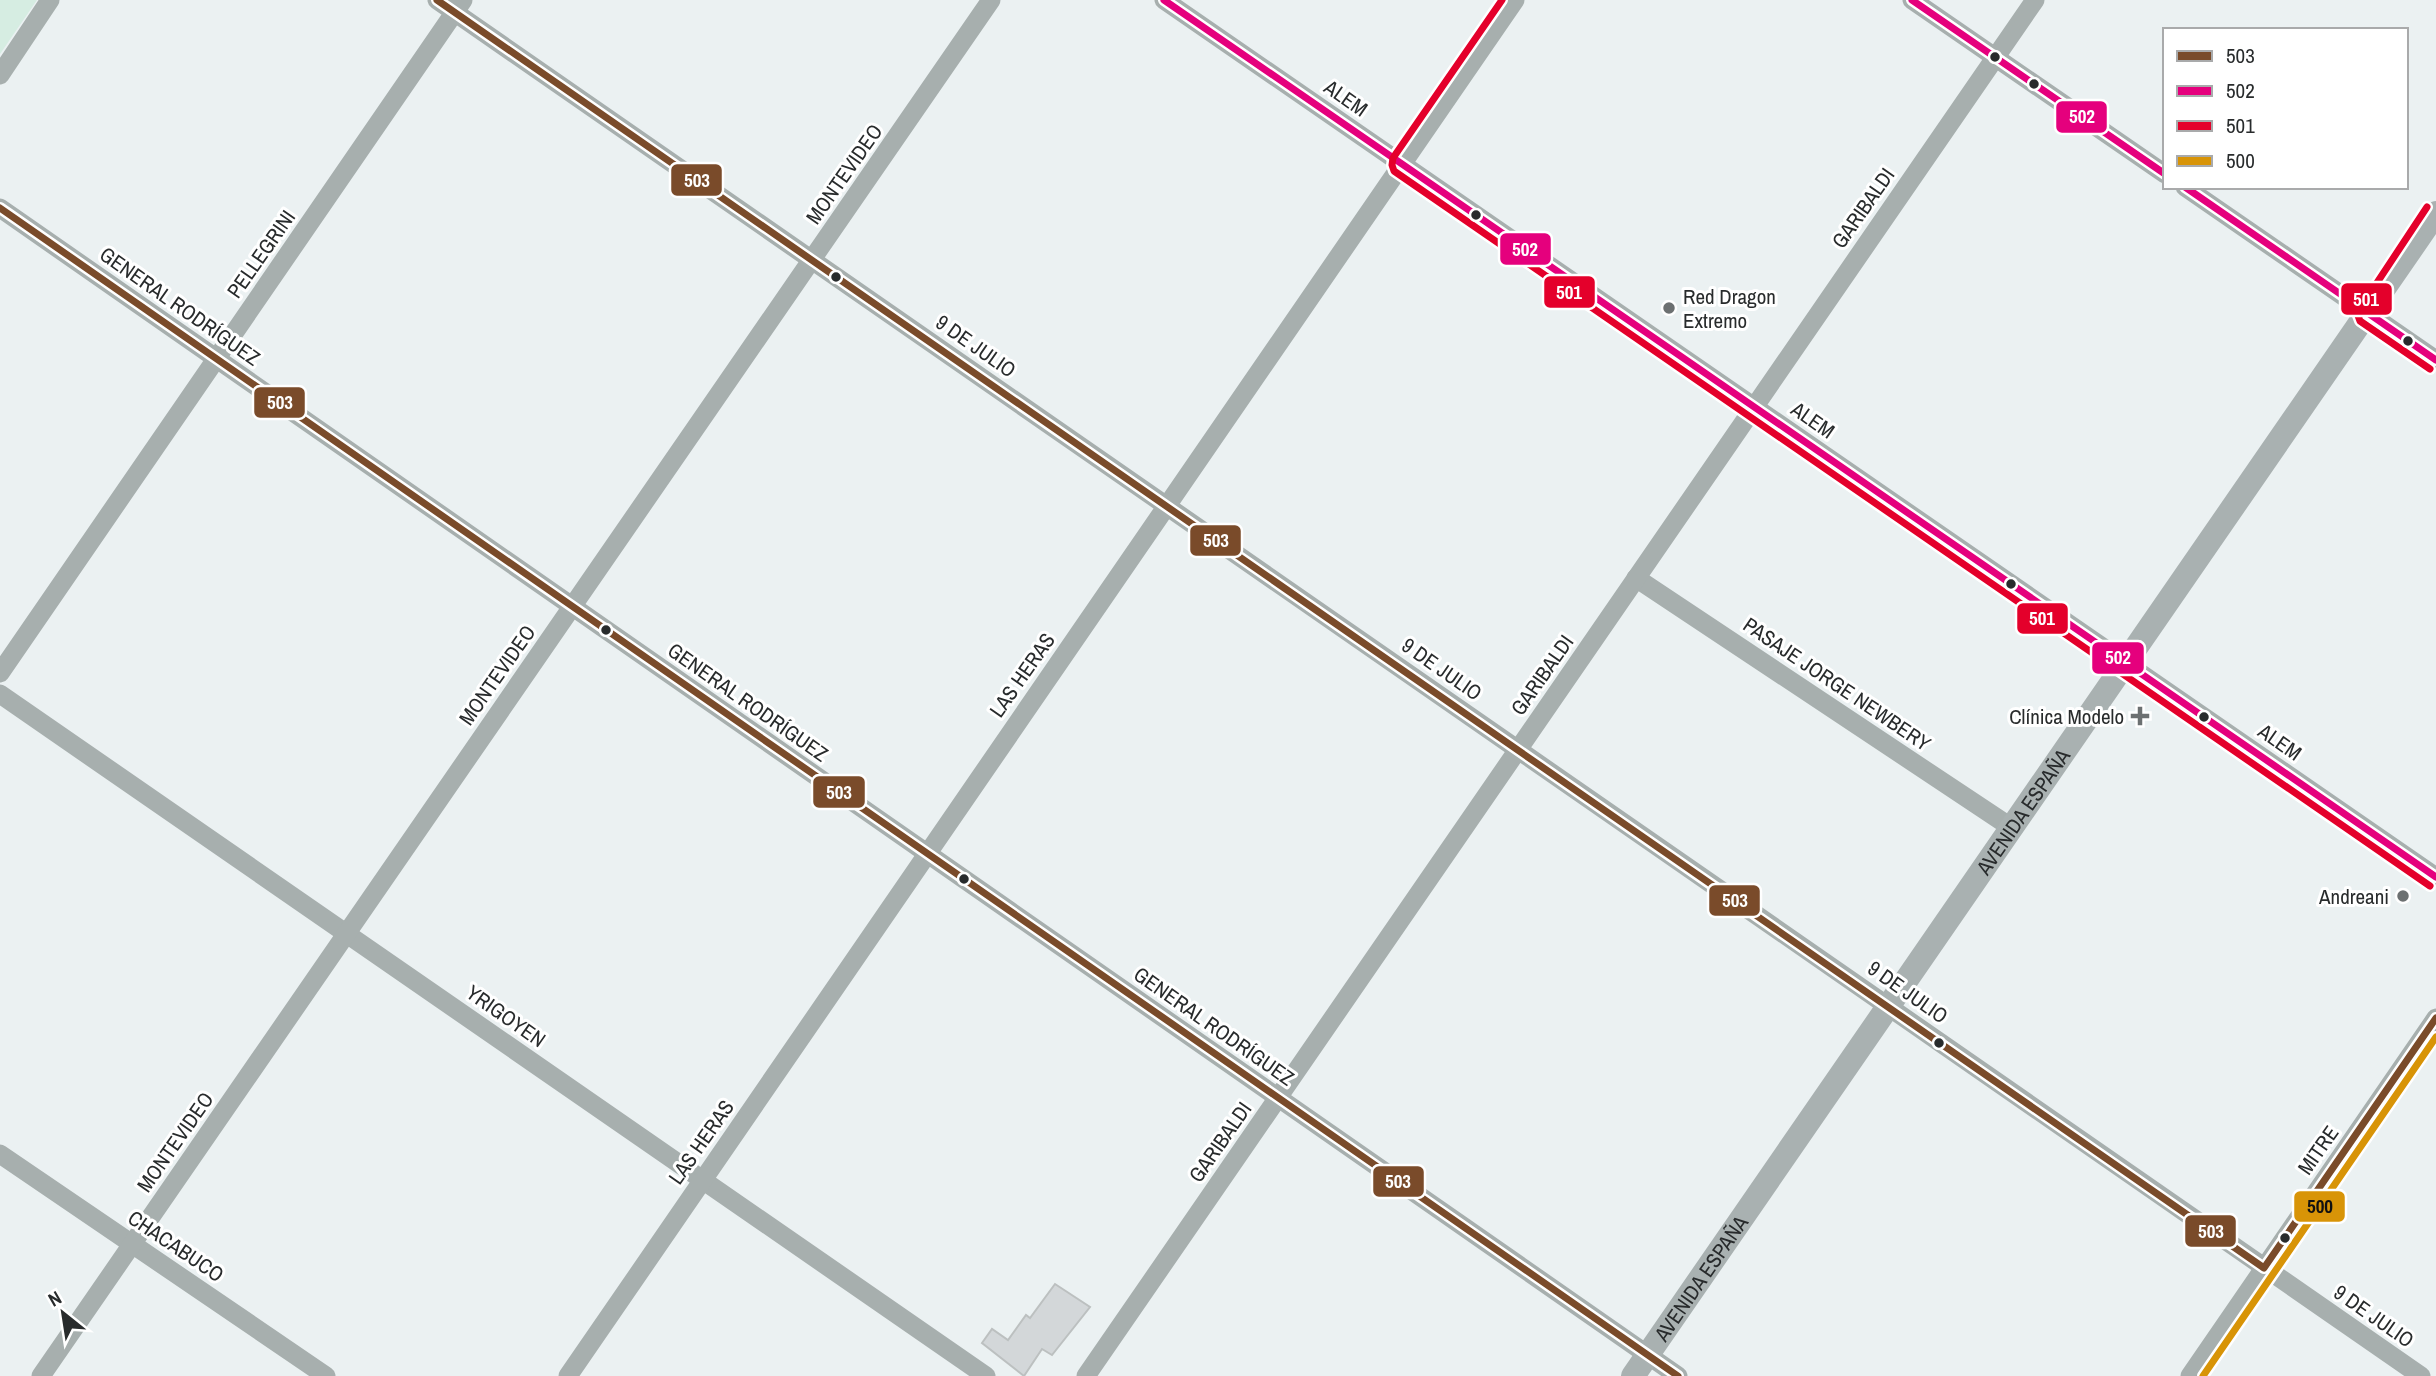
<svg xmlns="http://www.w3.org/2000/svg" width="2436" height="1376" font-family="'Archivo Narrow',sans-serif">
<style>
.green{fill:#d6ede2}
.building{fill:#d3d7d9;stroke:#bcc0c0;stroke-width:2}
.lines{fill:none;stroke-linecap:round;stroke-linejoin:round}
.minor{stroke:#a7afae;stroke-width:19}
.major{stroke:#a9b1b1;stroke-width:24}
.bus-1-casing{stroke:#fff;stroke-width:12}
.bus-2-casing{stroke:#fff;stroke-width:12}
.bus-3-casing{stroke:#fff;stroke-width:12}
.bus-4-casing{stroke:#fff;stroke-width:12}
.bus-1{stroke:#7a4b2a;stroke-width:7}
.bus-2{stroke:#e5007d;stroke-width:7}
.bus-3{stroke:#e4002b;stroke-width:7}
.bus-4{stroke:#d89407;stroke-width:7}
.bus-dot{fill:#282b2c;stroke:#fff;stroke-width:2.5}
.poi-dot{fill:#6c7071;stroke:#fff;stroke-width:2.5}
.labels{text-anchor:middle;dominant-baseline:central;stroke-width:6;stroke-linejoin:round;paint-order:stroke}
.street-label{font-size:21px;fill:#282b2c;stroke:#fff}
.poi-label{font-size:21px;fill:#282b2c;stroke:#fff;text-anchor:end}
.line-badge{stroke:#fff;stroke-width:2.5}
.badge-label{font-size:19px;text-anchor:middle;font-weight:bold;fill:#fff}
.pale-badge-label{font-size:19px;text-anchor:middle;font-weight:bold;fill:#111}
</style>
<rect width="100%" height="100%" fill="#ebf1f2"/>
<polygon class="green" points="0,0 37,0 0,54"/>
<polygon class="building" points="1055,1284 1090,1307 1052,1355 1042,1349 1024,1376 982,1343 992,1329 1008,1340 1026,1315 1030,1318"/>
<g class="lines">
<g class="minor">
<polyline points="437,0 2421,1376"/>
<polyline points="1164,0 2436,877"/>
<polyline points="1912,0 2165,174"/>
<polyline points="0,75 50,0"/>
<polyline points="2185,187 2436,360"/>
<polyline points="0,208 1678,1376"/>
<polyline points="1636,578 2012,828"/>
<polyline points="0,673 463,0"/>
<polyline points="0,694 986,1376"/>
<polyline points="0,1154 326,1376"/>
<polyline points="41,1376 991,0"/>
<polyline points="568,1376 1515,0"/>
<polyline points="1086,1376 2035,0"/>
<polyline points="2190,1376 2436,1018"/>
</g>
<path class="major" id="s1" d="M 1633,1376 L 2436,213"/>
<defs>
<g id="bus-1">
<polyline points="437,0 2264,1268 2436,1018"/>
<polyline points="0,208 1678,1376"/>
</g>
<g id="bus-2">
<polyline points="1164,0 2436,877"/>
<polyline points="1912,0 2165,174"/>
<polyline points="2185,187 2436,360"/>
</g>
<g id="bus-3">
<polyline points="1502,0 1393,158 1392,165 1394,171 2430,886"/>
<polyline points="2427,207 2357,313 2360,321 2430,369"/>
</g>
<polyline id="bus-4" points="2203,1376 2436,1037"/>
</defs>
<use href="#bus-1" class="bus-1-casing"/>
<use href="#bus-2" class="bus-2-casing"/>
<use href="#bus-3" class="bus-3-casing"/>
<use href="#bus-4" class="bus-4-casing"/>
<use href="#bus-1" class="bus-1"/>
<use href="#bus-2" class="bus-2"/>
<use href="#bus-3" class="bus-3"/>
<use href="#bus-4" class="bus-4"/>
</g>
<g class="bus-dot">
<circle cx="1995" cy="57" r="6"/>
<circle cx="2034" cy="84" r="6"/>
<circle cx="1476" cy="215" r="6"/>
<circle cx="836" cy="277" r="6"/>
<circle cx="2408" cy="341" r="6"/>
<circle cx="2011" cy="584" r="6"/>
<circle cx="606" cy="630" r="6"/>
<circle cx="2204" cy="717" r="6"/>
<circle cx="964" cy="879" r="6"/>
<circle cx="1939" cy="1043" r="6"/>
<circle cx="2285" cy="1238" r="6"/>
</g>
<g class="poi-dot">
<circle cx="1669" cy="308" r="7"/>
<path d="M2136.5 705.5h7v7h7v7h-7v7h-7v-7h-7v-7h7z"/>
<circle cx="2403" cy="896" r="7"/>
</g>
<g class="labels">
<g class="street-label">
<text transform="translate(1346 98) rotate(35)">ALEM</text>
<text transform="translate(844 174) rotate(-55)">MONTEVIDEO</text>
<text transform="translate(1863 208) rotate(-55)">GARIBALDI</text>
<text transform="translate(261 254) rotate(-55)">PELLEGRINI</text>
<text transform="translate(180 306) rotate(35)">GENERAL RODRÍGUEZ</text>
<text transform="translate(976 346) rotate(35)">9 DE JULIO</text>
<text transform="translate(1813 420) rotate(35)">ALEM</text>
<text transform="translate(1442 669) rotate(35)">9 DE JULIO</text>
<text transform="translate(497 675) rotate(-55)">MONTEVIDEO</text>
<text transform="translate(1022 675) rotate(-55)">LAS HERAS</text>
<text transform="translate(1542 675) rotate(-55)">GARIBALDI</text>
<text transform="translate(1837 684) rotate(34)">PASAJE JORGE NEWBERY</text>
<text transform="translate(748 702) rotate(35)">GENERAL RODRÍGUEZ</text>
<text transform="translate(2280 742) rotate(35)">ALEM</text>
<text stroke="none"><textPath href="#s1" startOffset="686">AVENIDA ESPAÑA</textPath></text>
<text transform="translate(1908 992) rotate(35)">9 DE JULIO</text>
<text transform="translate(506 1016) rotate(35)">YRIGOYEN</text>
<text transform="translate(1214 1026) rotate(35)">GENERAL RODRÍGUEZ</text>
<text transform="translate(175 1142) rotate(-55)">MONTEVIDEO</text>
<text transform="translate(701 1142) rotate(-55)">LAS HERAS</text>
<text transform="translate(1220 1142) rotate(-55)">GARIBALDI</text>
<text transform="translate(2318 1150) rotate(-55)">MITRE</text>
<text transform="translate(176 1246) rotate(34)">CHACABUCO</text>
<text stroke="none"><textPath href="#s1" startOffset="119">AVENIDA ESPAÑA</textPath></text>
<text transform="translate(2374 1316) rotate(35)">9 DE JULIO</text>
</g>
<g class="poi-label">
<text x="1683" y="296" text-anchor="start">Red Dragon<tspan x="1683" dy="24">Extremo</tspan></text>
<text x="2124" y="716">Clínica Modelo</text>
<text x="2389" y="896">Andreani</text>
</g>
</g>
<g class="line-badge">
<rect x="2055" y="100" width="53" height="34" rx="7" fill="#e5007d"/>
<rect x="670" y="163" width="53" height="34" rx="7" fill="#7a4b2a"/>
<rect x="1499" y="232" width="53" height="34" rx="7" fill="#e5007d"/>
<rect x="1543" y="275" width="53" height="34" rx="7" fill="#e4002b"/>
<rect x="2340" y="282" width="53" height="34" rx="7" fill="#e4002b"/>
<rect x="253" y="386" width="53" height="33" rx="7" fill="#7a4b2a"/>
<rect x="1189" y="524" width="53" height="33" rx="7" fill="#7a4b2a"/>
<rect x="2016" y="602" width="53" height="33" rx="7" fill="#e4002b"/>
<rect x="2091" y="641" width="54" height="34" rx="7" fill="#e5007d"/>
<rect x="812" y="775" width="54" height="34" rx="7" fill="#7a4b2a"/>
<rect x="1708" y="884" width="53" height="33" rx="7" fill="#7a4b2a"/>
<rect x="1372" y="1165" width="53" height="33" rx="7" fill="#7a4b2a"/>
<rect x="2293" y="1190" width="53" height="33" rx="7" fill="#d89407"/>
<rect x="2184" y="1214" width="53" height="34" rx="7" fill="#7a4b2a"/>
</g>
<g class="badge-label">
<text x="2082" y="123">502</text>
<text x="697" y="187">503</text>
<text x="1525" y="256">502</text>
<text x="1569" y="299">501</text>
<text x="2366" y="306">501</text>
<text x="280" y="409">503</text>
<text x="1216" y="547">503</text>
<text x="2042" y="625">501</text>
<text x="2118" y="664">502</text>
<text x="839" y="799">503</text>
<text x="1735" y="907">503</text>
<text x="1398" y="1188">503</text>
<text x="2211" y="1238">503</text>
</g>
<g class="pale-badge-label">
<text x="2320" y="1213">500</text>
</g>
<rect x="2163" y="28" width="245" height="161" fill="#ffffff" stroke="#a9aaab" stroke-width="2"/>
<rect x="2177" y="51" width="35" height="10" fill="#7a4b2a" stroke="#a9aaab" stroke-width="2"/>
<text x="2226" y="63" font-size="21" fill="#282b2c">503</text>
<rect x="2177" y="86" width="35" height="10" fill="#e5007d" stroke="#a9aaab" stroke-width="2"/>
<text x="2226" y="98" font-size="21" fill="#282b2c">502</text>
<rect x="2177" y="121" width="35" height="10" fill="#e4002b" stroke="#a9aaab" stroke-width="2"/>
<text x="2226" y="133" font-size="21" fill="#282b2c">501</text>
<rect x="2177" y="156" width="35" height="10" fill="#d89407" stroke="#a9aaab" stroke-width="2"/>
<text x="2226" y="168" font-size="21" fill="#282b2c">500</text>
<g transform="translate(63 1313) rotate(330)" stroke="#ffffff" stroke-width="5" paint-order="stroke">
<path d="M0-5L12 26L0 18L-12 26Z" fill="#282b2c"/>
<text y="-10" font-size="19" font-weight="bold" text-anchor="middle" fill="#282b2c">N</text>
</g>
</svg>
